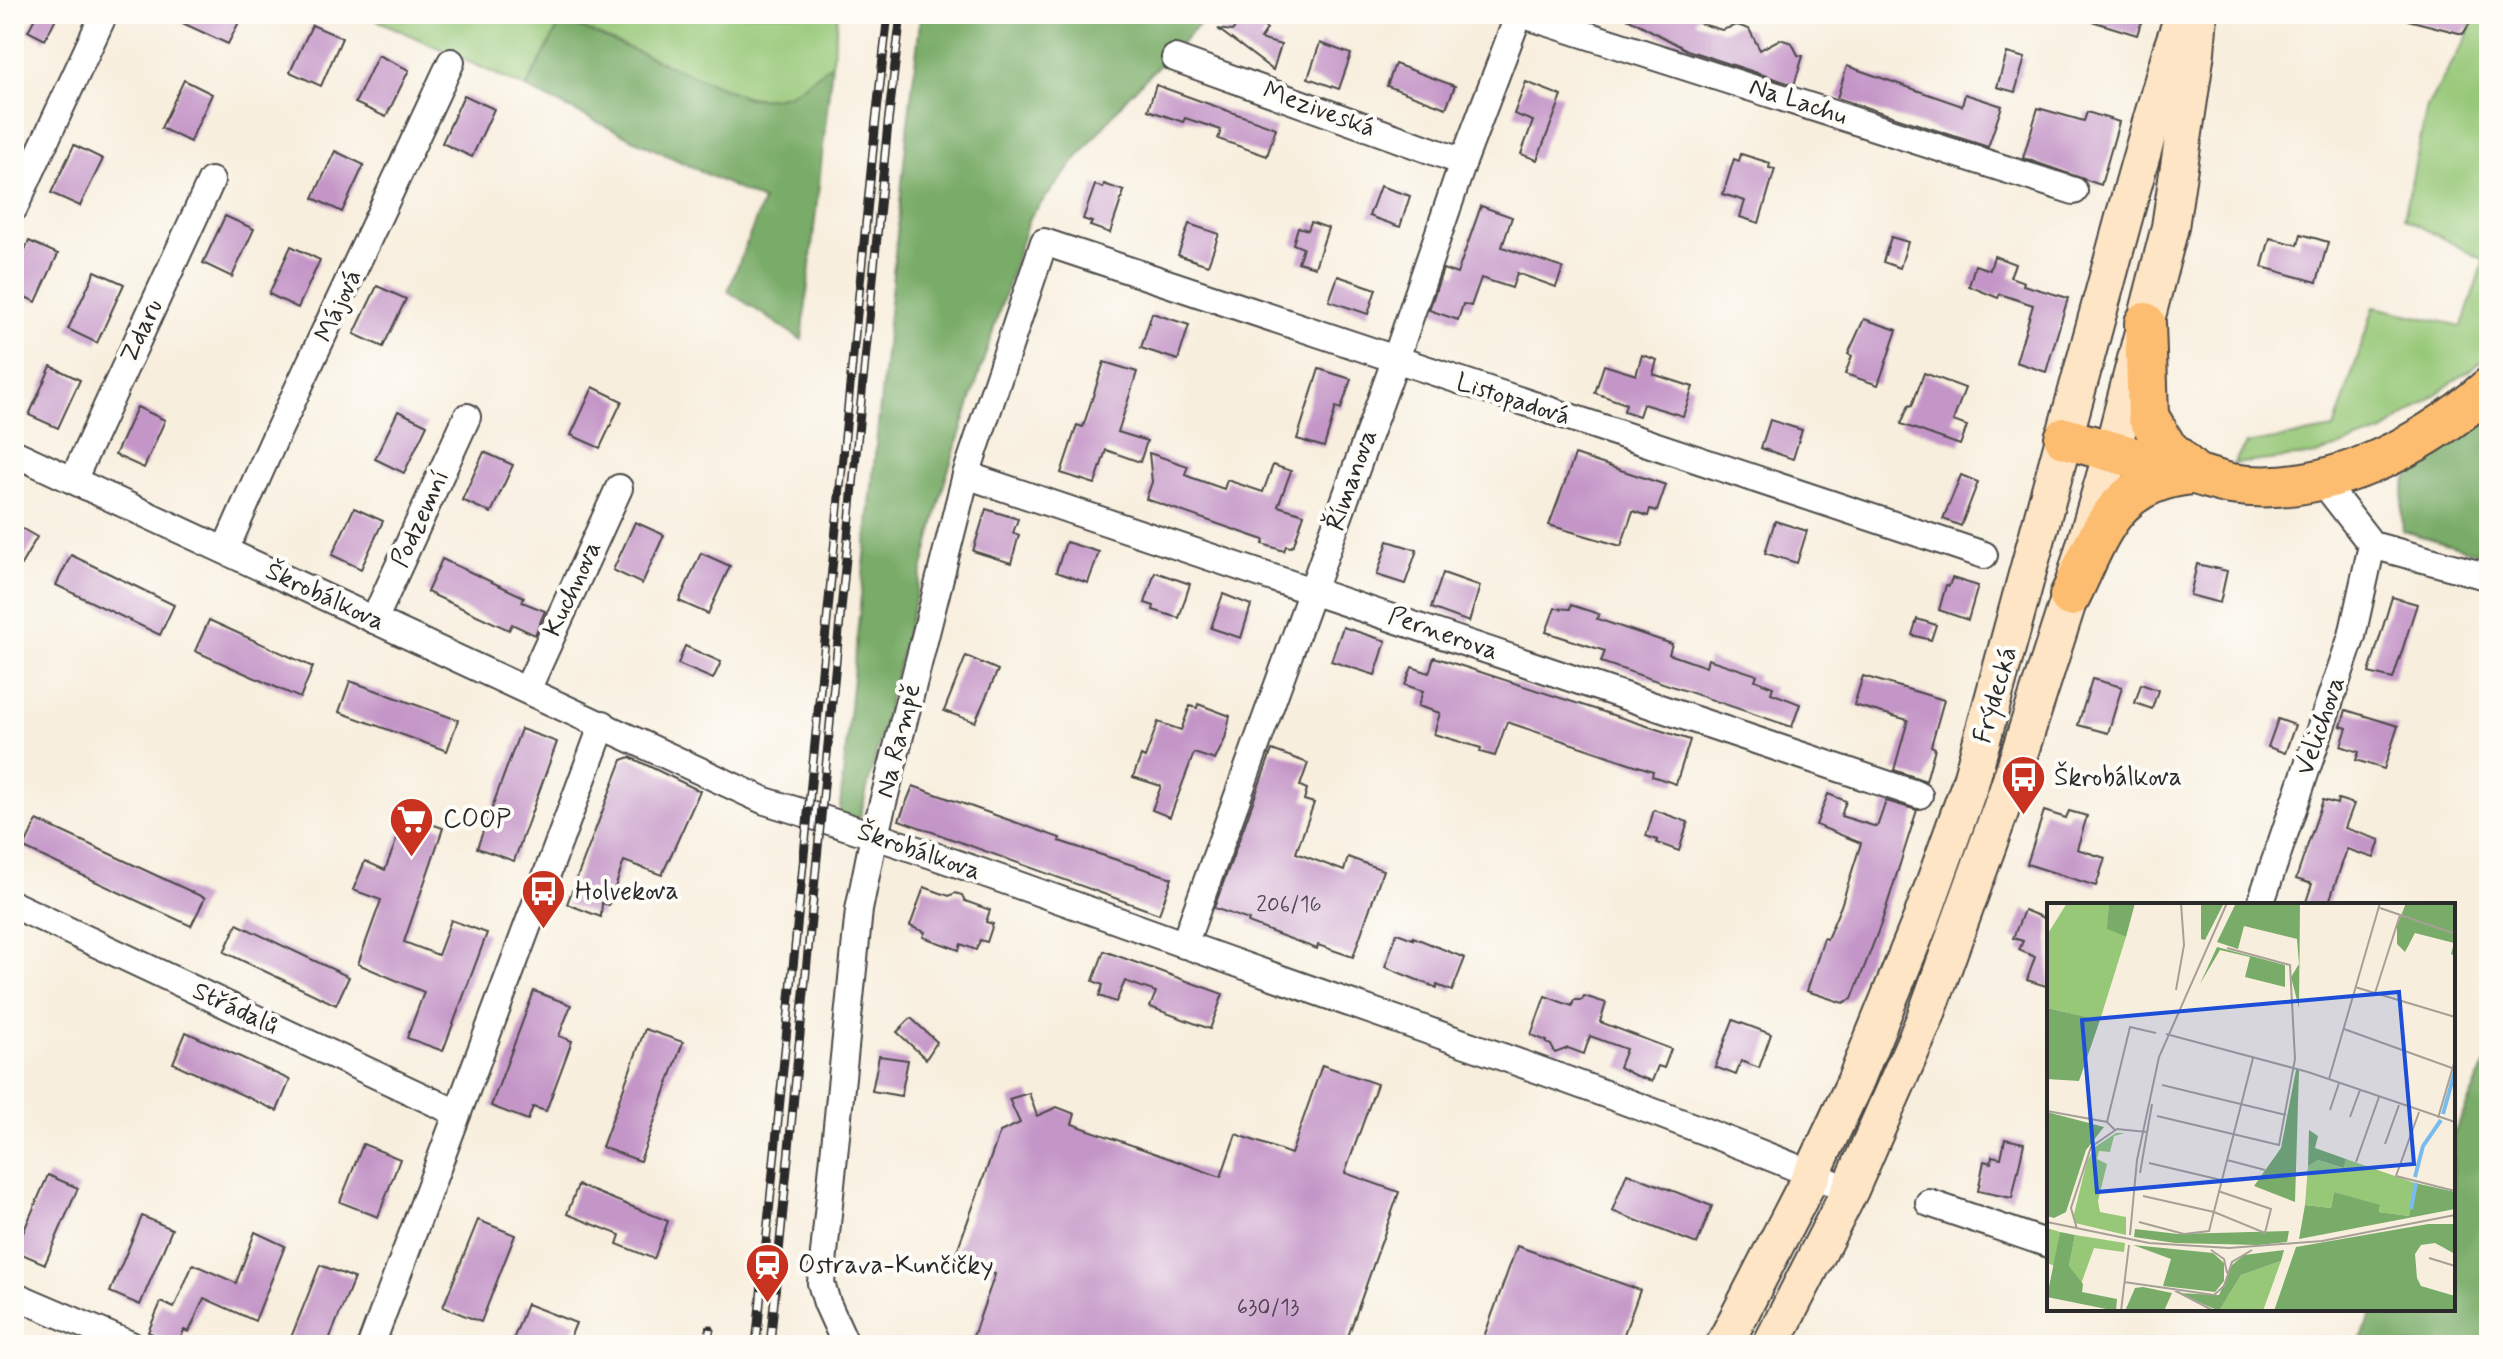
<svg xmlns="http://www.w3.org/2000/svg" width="2503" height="1359" font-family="Mynerve,sans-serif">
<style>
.green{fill:#97c878;stroke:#617a52;stroke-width:2}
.forest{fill:#79ac68;stroke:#526c4a;stroke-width:2}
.building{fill:#c496c7}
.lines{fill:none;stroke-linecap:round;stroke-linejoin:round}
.street-casing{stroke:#4a4846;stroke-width:30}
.secondary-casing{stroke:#4a4846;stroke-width:40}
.primary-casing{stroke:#4a4846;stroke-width:44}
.street{stroke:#fff;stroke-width:26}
.secondary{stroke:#fee5c5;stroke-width:36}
.primary{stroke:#fcbd6f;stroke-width:40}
.rail-casing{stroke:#2b2b2b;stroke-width:9}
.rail{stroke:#fdfcf7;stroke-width:6;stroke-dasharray:18;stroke-linecap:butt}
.labels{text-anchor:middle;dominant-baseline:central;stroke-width:8;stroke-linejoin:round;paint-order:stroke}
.number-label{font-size:22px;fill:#514652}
.street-label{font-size:26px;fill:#2b2b2b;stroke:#fdfcf7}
.poi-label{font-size:26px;fill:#2b2b2b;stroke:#fdfcf7;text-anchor:start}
.inset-river{fill:none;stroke:#79bbee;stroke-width:4}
.inset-road{fill:none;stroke:#a6a096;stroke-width:2}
.view{fill:#1d4ed8;fill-opacity:0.15;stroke:#1d4ed8;stroke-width:4}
.inset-edge{fill:none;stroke:#2b2b2b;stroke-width:4}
</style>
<rect width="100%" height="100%" fill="#fdfcf7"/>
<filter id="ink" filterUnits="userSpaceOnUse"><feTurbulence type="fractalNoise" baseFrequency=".0125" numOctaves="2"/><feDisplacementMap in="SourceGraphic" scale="16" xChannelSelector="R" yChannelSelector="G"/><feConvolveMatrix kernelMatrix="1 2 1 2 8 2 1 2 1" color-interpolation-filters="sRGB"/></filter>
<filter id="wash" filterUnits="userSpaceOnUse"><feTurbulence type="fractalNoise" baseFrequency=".006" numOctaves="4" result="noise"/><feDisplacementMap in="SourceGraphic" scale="32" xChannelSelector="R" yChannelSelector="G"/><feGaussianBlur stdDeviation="1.8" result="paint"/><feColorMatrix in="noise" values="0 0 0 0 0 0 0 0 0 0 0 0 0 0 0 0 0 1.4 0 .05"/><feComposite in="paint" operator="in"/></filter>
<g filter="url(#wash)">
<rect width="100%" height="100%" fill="#f8eedd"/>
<g class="green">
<path d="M 364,14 L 838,14 L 832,64 C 820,72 809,84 796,92 C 776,105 748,98 727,90 L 562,20 L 526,88 Z"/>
<polygon points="2474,14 2489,14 2489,356 2383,432 2315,455 2233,464 2246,444 2334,429 2374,307 2462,326 2484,260 2404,218 2427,107 2467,37"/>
</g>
<g class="forest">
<polygon points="921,14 1210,14 1128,96 1029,218 944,484 859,821 839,817 908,123"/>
<path d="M 562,20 L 747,98 C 796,101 795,89 832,64 L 802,340 L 728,291 L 763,201 L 526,88 Z"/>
<path d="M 2489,421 L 2489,556 L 2403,531 C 2395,450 2433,457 2489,421 Z"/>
<polygon points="2489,1057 2489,1345 2358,1345 2375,1309 2453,1309 2453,1136"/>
</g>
<g id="blocks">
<g class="building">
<polygon points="37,14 58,14 45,40 28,31"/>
<polygon points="163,14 243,14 228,44"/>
<polygon points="1247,14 1267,29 1260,39 1281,45 1273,70 1218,29 1232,31"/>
<polygon points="1620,14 1699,14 1695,22 1722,30 1737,25 1749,29 1760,50 1780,39 1792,43 1798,55 1803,56 1794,85 1687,50"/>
<polygon points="2082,14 2144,14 2137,35 2082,18"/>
<polygon points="2409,14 2476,14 2463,34 2408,20"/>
<polygon points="312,25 342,38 321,86 290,72"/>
<polygon points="1320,43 1351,54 1339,89 1308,78"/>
<polygon points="2007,53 2025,58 2015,92 1997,87"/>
<polygon points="378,55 409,70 386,117 355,103"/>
<polygon points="1395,64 1455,86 1446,108 1387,86"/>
<polygon points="1847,66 1962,106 1965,94 2002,106 1988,147 1837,98"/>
<polygon points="184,80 212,94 190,142 161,128"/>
<polygon points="1526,82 1562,96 1537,160 1521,154 1533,121 1514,114"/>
<polygon points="1156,85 1276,128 1267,156 1218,139 1221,130 1185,118 1183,122 1148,110"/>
<polygon points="464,95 494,109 472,157 442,143"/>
<polygon points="2038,108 2084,121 2087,112 2119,122 2101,185 2023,158"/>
<polygon points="74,145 103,159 80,206 51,193"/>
<polygon points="335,151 364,165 342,212 313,198"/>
<polygon points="1741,154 1770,163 1769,168 1775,169 1759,223 1740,217 1745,201 1723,194 1734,159 1739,161"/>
<polygon points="1104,184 1124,191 1110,233 1090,226 1092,222 1083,219 1095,185 1103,188"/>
<polygon points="1380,186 1410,196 1400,227 1369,216"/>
<polygon points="1481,206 1512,217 1502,247 1563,268 1556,287 1517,273 1512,288 1481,278 1471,306 1463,304 1458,320 1429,310 1443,269 1457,274"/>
<polygon points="225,216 254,229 232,277 203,263"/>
<polygon points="1311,222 1328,228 1315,267 1298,262 1303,248 1293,244 1298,227 1308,230"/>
<polygon points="1189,224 1219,234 1208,265 1178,255"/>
<polygon points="2301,234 2328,242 2317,282 2262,267 2270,238 2298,245"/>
<polygon points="1891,237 1908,242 1900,268 1883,262"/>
<polygon points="29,241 58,254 36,302 14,292 14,274"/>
<polygon points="291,246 320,260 298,308 269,294"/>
<polygon points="1994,256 2015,264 2010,277 2024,282 2023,285 2068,298 2046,372 2016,362 2033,305 2000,294 1998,298 1969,286 1975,265 1990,270"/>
<polygon points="95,271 124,284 97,343 68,329"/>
<polygon points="1338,276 1376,289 1368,314 1329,301"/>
<polygon points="377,286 406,299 383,347 354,334"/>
<polygon points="1152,313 1189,325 1178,360 1141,348"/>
<polygon points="1864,319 1897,330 1878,385 1845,374 1852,356 1848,354"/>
<polygon points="1642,355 1657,360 1653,374 1693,387 1683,416 1643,404 1639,416 1624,411 1626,404 1595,393 1604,365 1636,375"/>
<polygon points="1104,362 1137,372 1118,432 1147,441 1140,462 1106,450 1095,484 1061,473 1077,425 1083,427"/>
<polygon points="51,366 80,380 58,428 29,415"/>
<polygon points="1319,369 1351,379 1341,409 1336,407 1324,447 1297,439"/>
<polygon points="1924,373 1965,388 1953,421 1967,426 1960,445 1901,424 1909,405 1912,406"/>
<polygon points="593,387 622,401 600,448 571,435"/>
<polygon points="137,407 165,420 144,468 115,455"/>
<polygon points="398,411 427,425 404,473 375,459"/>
<polygon points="1770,420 1802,430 1793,459 1761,448"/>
<polygon points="484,452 513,465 491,513 462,500"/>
<polygon points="1149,453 1188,466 1185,474 1190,477 1224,489 1227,480 1263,492 1273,465 1291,471 1278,506 1304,514 1294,544 1291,547 1286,546 1284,551 1263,544 1264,540 1146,499 1152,482"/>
<polygon points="1575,455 1666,485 1657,511 1650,509 1648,516 1633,511 1621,546 1549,525"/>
<polygon points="1961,475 1978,482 1961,526 1943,519"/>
<polygon points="354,508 383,521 361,569 332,555"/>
<polygon points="986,509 1018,519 1013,533 1019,535 1011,563 973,551"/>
<polygon points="1775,521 1807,531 1797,563 1765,553"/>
<polygon points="635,522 664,535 642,584 613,570"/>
<polygon points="14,524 37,537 14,577"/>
<polygon points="1388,541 1417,550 1405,584 1377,575"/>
<polygon points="1066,542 1099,552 1088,583 1056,572"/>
<polygon points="701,553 730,566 708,614 679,601"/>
<polygon points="71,555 174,605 160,635 56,585"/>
<polygon points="442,559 524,597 522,602 545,611 535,635 512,624 509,630 427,592"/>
<polygon points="2197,564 2227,571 2220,603 2190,595"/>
<polygon points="1155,572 1190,584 1179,618 1153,610 1154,606 1145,603"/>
<polygon points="1443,573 1480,586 1469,622 1431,608"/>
<polygon points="1952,578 1978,586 1968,620 1939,610 1946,585 1949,586"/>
<polygon points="1223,594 1251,605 1241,638 1211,628"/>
<polygon points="2392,597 2417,604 2393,679 2369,673"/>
<polygon points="1571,605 1599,614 1597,619 1672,644 1669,654 1706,667 1708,659 1757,675 1755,680 1773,687 1771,693 1800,704 1792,727 1601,662 1605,651 1546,632 1555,608 1570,609"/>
<polygon points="1917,619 1936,625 1931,640 1912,635"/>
<polygon points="209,620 313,667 300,698 195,651"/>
<polygon points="1343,627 1386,641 1375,675 1331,661"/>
<polygon points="685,646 721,662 713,679 678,664"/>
<polygon points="966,656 998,670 975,722 944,711"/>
<polygon points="1434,657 1690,740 1676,784 1652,776 1653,771 1507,722 1495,756 1480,752 1481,748 1434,734 1440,713 1418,706 1423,691 1405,685 1412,667 1429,673"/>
<polygon points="1863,676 1944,700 1931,746 1935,748 1926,781 1894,770 1908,720 1854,705"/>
<polygon points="2092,679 2122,687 2108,733 2078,725"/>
<polygon points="350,681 458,720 447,751 339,712"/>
<polygon points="2141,684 2158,690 2152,709 2135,703"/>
<polygon points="1198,704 1230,716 1225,739 1215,760 1194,753 1170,817 1152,810 1161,786 1133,777 1141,756 1145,758 1158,722 1181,730 1190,706 1197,708"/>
<polygon points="2346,710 2398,726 2384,769 2356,760 2359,752 2341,746 2347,728 2341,726"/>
<polygon points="2278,719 2295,725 2285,753 2268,747"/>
<polygon points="521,729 557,742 514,861 477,848"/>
<polygon points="1272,750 1308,763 1300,786 1307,789 1304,800 1314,803 1296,853 1344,871 1348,857 1383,870 1353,957 1318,945 1317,949 1248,923 1249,920 1214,908"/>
<polygon points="630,757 700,791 662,875 624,861 609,905 602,903 601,917 567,904 622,760"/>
<polygon points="913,786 1060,838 1059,841 1172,878 1159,914 899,820"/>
<polygon points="1828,794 1846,801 1841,816 1877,827 1886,801 1917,810 1882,921 1852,999 1843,1003 1807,991 1824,938 1827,939 1841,906 1861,843 1816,825"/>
<polygon points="2338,799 2354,804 2345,828 2380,840 2374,858 2347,849 2328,905 2317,905 2306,902 2312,884 2296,879 2323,800 2337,804"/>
<polygon points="1654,810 1688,822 1679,851 1657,843 1658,840 1646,836"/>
<polygon points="2044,811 2066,818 2069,811 2087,816 2077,849 2105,858 2096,886 2027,864"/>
<polygon points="406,815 443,828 404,942 438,955 451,920 487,933 443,1051 407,1038 424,992 358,964 381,900 353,890 365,861 385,870"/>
<polygon points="37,820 205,898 191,926 24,848"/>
<polygon points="924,887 949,896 955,893 962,895 965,901 990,910 986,922 993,924 987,942 980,940 976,950 961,944 959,950 923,937 925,932 910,926"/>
<polygon points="2024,910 2049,920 2049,987 2027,980 2035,957 2019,950 2023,941 2013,938"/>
<polygon points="237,924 349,977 336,1005 224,952"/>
<polygon points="1397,933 1413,939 1413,937 1465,958 1452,991 1437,985 1437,988 1385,967"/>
<polygon points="1104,951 1223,994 1210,1029 1150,1007 1156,992 1125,981 1116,1002 1099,996 1103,985 1093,981"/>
<polygon points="534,991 571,1005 559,1036 572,1041 546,1111 533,1107 528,1120 491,1106"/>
<polygon points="1545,996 1572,1006 1574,1000 1582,1000 1584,996 1606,1003 1600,1022 1671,1049 1664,1068 1658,1066 1652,1081 1634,1075 1619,1067 1626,1049 1590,1036 1584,1054 1568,1048 1555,1053 1551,1045 1546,1043 1547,1041 1531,1035"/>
<polygon points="911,1018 937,1042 926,1059 897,1032"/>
<polygon points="1733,1020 1771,1034 1759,1068 1741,1061 1736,1075 1715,1067"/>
<polygon points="645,1029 683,1042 640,1161 602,1147"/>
<polygon points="186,1032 290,1080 277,1111 173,1063"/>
<polygon points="879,1056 908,1060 901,1096 872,1091"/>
<polygon points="1322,1065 1377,1084 1345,1173 1399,1192 1345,1345 970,1345 995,1274 954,1259 1000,1132 1020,1123 1009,1099 1029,1093 1037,1116 1057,1107 1075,1114 1072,1124 1221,1177 1236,1134 1291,1154"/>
<polygon points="2005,1139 2024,1143 2012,1198 1978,1191 1984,1161 1991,1163 1992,1156 2001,1158"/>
<polygon points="363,1144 400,1159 378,1217 340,1202"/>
<polygon points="1627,1173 1712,1206 1697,1244 1612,1211"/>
<polygon points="48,1175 78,1188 45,1264 15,1251"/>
<polygon points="578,1185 668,1221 654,1259 617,1244 620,1235 567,1214"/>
<polygon points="142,1216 172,1229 140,1305 110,1292"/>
<polygon points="478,1220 515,1235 481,1322 443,1307"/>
<polygon points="255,1232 285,1246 255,1321 204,1298 189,1332 184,1330 178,1345 148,1332 161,1302 174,1308 193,1264 236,1283"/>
<polygon points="1517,1246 1640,1290 1620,1345 1481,1345"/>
<polygon points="320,1265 354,1278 327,1345 288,1345"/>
<polygon points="527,1304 576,1323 567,1345 511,1345"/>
</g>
</g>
</g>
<g filter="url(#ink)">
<use href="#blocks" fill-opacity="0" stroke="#4a4846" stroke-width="2"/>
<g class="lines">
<defs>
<g id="street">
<polyline points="1521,14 2074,191"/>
<polyline points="1175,58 1463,162"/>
<polyline points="14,208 104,14"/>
<path d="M 14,453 L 765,801 C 934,852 1100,915 1267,974 C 1462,1043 1659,1109 1850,1190"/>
<polyline points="966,475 1919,795"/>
<polyline points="2320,478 2372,545 2489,577"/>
<polyline points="73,480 211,181"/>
<polyline points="225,550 273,442 451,62"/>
<polyline points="374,620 467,417"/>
<polyline points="527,690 619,488"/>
<polyline points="14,905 457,1113"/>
<polyline points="2260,905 2352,636 2372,545"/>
<polyline points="1184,945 1395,361 1463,162 1519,14"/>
<polyline points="1929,1203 2049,1244"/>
<polyline points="14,1295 131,1345"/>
<polyline points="371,1345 603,724"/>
<polyline points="846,1345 827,1303 821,1283 859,910 871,850 966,475 1044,242 1984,555"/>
</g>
<g id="secondary">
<polyline points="1724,1345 1812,1174 1855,1082 1921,920 1970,784 2125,214 2172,48 2184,14"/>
<polyline points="1771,1345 1850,1190 1924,1021 2006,795 2070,596 2112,452 2170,227 2196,52 2199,14"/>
</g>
<g id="primary">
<polyline points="2145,323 2148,416 2166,447 2195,474"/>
<path d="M 2065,438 C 2104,450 2144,460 2184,471 C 2200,475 2215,481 2231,484 C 2325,498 2421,448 2489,388"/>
<path d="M 2070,596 C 2101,533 2112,482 2191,474"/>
</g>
</defs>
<use href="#street" class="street-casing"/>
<use href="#secondary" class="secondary-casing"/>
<use href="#primary" class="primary-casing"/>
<use href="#street" class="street"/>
<use href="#secondary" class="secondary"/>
<use href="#primary" class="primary"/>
<defs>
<g id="rail">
<polyline points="707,1345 710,1329"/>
<polyline points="756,1345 876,120 888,14"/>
<polyline points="770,1345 888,123 901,14"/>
</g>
</defs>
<use href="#rail" class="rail-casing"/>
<use href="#rail" class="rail"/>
</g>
</g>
<defs>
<symbol id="bus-pin" viewBox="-11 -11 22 30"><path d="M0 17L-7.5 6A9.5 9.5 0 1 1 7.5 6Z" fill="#c8321e" stroke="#fdfcf7"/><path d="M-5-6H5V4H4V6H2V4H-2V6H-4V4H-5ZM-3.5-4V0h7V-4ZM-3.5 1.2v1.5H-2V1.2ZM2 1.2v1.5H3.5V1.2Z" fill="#fff"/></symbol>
<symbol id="supermarket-pin" viewBox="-11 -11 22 30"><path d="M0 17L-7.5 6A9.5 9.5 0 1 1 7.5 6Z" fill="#c8321e" stroke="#fdfcf7"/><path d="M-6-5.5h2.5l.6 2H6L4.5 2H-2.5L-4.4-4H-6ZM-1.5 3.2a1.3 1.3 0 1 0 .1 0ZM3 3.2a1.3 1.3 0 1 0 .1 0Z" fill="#fff"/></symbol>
<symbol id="station-pin" viewBox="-11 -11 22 30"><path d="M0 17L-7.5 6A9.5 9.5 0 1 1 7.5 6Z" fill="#c8321e" stroke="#fdfcf7"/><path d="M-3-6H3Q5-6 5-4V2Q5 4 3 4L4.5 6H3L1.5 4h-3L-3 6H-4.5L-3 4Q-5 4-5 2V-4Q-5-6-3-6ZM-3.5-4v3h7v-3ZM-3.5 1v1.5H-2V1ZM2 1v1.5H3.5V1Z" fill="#fff"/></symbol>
</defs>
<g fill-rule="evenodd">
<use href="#bus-pin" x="1998" y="752" width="51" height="69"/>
<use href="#supermarket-pin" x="386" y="794" width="51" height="69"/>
<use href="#bus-pin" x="518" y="866" width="51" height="69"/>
<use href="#station-pin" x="742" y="1240" width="51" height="69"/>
</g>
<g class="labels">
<g class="number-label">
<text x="1289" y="905">206/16</text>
<text x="1268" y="1308">630/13</text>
</g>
<g class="street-label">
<text transform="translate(1798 102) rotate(18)">Na Lachu</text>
<text transform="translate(1319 110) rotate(20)">Meziveská</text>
<text transform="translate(339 306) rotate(-65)">Májová</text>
<text transform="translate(142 331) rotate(-65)">Zdaru</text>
<text transform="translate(1513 400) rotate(18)">Listopadová</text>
<text transform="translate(1352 480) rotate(-70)">Římanova</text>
<text transform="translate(421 519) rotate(-65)">Podzemní</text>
<text transform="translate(573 589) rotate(-65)">Kuchnova</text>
<text transform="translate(325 597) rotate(25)">Škrobálkova</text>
<text transform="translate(1443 634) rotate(19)">Pernerova</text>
<text transform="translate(1996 695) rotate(-74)">Frýdecká</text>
<text transform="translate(2321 726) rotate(-71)">Velichova</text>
<text transform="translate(899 741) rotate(-76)">Na Rampě</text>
<text transform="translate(919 852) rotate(19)">Škrobálkova</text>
<text transform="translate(235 1009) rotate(25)">Střádalů</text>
</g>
<g class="poi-label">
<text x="2054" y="778">Škrobálkova</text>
<text x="443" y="820">COOP</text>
<text x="575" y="892">Holvekova</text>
<text x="798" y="1266">Ostrava-Kunčičky</text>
</g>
</g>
<g transform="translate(2047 903)">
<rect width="408" height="408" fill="#f8eedd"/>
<path d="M 20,0 L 62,0 L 61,26 L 79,34 L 53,117 L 0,105 L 0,32 ZM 69,230 L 78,230 L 67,233 L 63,249 L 52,248 L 50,256 L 60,261 L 51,298 L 53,309 L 79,314 L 79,332 L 28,320 L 26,315 L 40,258 L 48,244 ZM 299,256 L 368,280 L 362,313 L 332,309 L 333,303 L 287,289 L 284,305 L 258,302 L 261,263 L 271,257 L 295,265 ZM 0,325 L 13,329 L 8,363 L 0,360 ZM 28,332 L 78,340 L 77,349 L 47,345 L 34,381 L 22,363 ZM 234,358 L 216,408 L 172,408 L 194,372 Z" fill="#97c878"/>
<path d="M 62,0 L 88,0 L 79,34 L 60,26 ZM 154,0 L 177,0 L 158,37 L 154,36 ZM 189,0 L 253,0 L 252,105 L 244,74 L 252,61 L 250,36 L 197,23 L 191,46 L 170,39 ZM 359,0 L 408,0 L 408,53 L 404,51 L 407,40 L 368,30 L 358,49 L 350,41 L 350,23 ZM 170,44 L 238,62 L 238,84 L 198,74 L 203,54 L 173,47 L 153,81 ZM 0,105 L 53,117 L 32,178 L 0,176 ZM 249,167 L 252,167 L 248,299 L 207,283 L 234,245 ZM 0,209 L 57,224 L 39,247 L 19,309 L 7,315 L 0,313 ZM 262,227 L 271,233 L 268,245 L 299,256 L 296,265 L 271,257 L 261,263 ZM 368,280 L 408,289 L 408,306 L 252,336 L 258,302 L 284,305 L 287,289 L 333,302 L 332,309 L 362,313 ZM 381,321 L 408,321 L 408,351 L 388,340 L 374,342 L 368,351 L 370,375 L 374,383 L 408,393 L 408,408 L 227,408 L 249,344 ZM 88,326 L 131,331 L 242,328 L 240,339 L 211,342 L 128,340 L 87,334 ZM 13,329 L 28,332 L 22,363 L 36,381 L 35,389 L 70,396 L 69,408 L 0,394 ZM 86,342 L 166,350 L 177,360 L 177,378 L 168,389 L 116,383 L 124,356 ZM 237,347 L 234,358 L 194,372 L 172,408 L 131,390 L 172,392 L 185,362 L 197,352 ZM 88,385 L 96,384 L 125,390 L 117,408 L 78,408 Z" fill="#79ac68"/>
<path class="inset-river" d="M 396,211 L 408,168M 368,274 L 376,243 L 394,217M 364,306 L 369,280"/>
<path class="inset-road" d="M 333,5 L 406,30M 308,84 L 408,114M 129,87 L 137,42 L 134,0M 328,90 L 353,12M 297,126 L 405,165M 119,131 L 261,169 L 408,219M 282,176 L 333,0M 115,182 L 239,212M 283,207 L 292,180M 0,208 L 60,219 L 68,227M 372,209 L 349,273 L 408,288M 110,213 L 232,242 L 248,156 L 243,62 L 180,45M 303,214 L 313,187M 391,215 L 408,157M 60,219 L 83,124 L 109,130M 338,241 L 352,202M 180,257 L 218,267M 309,259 L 332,194M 102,260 L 174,277M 93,270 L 105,201M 96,293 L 167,309 L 218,330 L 224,306 L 171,288M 0,319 L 102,340 L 182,345 L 275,338 L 408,312M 92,319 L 137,331 L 162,328 L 206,155M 30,326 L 24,305 L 44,244 L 70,226 L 100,229M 83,332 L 90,257 L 112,154 L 180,0M 164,347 L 177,356 L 180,370M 382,355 L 408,363M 77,379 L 167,392 L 177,383 L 185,359 L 205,347M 127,387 L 167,408M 74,408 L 82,342"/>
<path class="view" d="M 352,89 L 367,261 L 50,289 L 35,117 Z"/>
<rect width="408" height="408" class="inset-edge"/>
</g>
<rect width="2503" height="1359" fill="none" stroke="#fdfcf7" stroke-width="48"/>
</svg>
